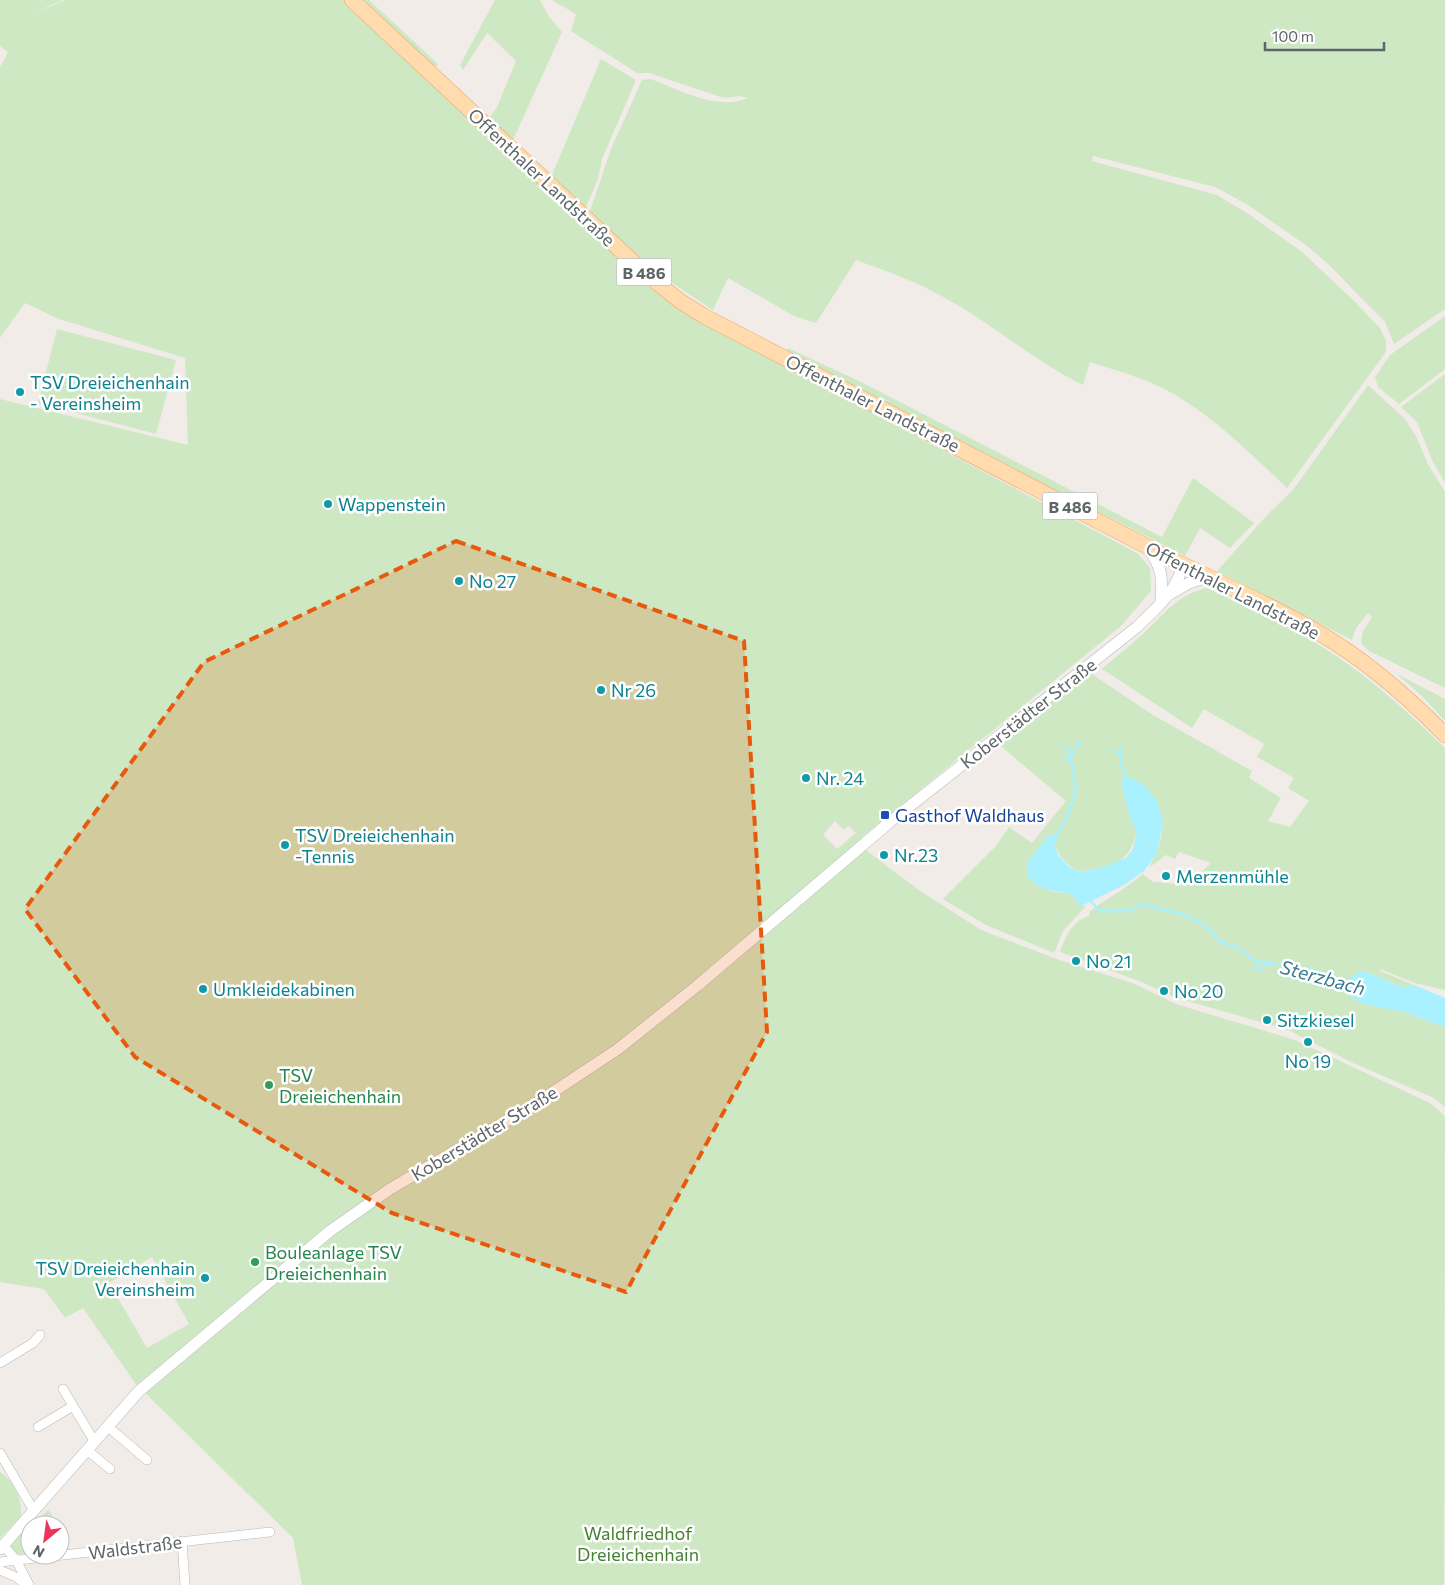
<svg xmlns="http://www.w3.org/2000/svg" width="1445" height="1585" font-family="Commissioner,sans-serif">
<style>
.green{fill:#cee8c4;fill-rule:evenodd}
.water{fill:#a9f1ff}
.lines{fill:none;stroke-linecap:round;stroke-linejoin:round}
.stream{stroke:#a9f1ff;stroke-width:2.5}
.minor-casing{stroke:#b4b9bb;stroke-width:10}
.tertiary-casing{stroke:#b4b9bb;stroke-width:12}
.primary-casing{stroke:#f2a05f;stroke-width:16}
.minor{stroke:#fff;stroke-width:9}
.tertiary{stroke:#fff;stroke-width:11}
.primary{stroke:#ffdbae;stroke-width:15}
.marked{fill:#e8590c;fill-opacity:0.2;stroke:#e8590c;stroke-width:4;stroke-dasharray:10 6;stroke-linejoin:round}
.culture-dot{fill:#0f9aa8;stroke:#fff;stroke-width:2}
.transit-dot{fill:#1a4fb4;stroke:#fff;stroke-width:2}
.leisure-dot{fill:#2e9e5b;stroke:#fff;stroke-width:2}
.labels{text-anchor:middle;dominant-baseline:central;stroke-width:5;stroke-linejoin:round;paint-order:stroke}
.shield{fill:#fff;stroke:#8e9395;stroke-width:1}
.shield-label{font-size:16px;font-weight:bold;fill:#5e6567}
.street-label{font-size:18px;fill:#5e6567;stroke:#fff}
.culture-label{font-size:18px;fill:#0d838f;stroke:#fff;text-anchor:start}
.transit-label{font-size:18px;fill:#164399;stroke:#fff;text-anchor:start}
.leisure-label{font-size:18px;fill:#27864d;stroke:#fff;text-anchor:start}
.park-label{font-size:18px;fill:#458134;stroke:#fff}
.water-label{font-size:19px;font-style:italic;fill:#387a8f;stroke:#fff}
</style>
<rect width="100%" height="100%" fill="#f1ece7"/>
<g class="green">
<path d="M 0,0 L 62,0 L 31,15 L 65,0 L 343,0 L 650,288 L 687,315 L 1137,553 L 1150,568 L 1151,591 L 1121,626 L 862,837 L 867,851 L 919,890 L 981,930 L 1054,958 L 1135,984 L 1176,1004 L 1295,1040 L 1430,1103 L 1445,1116 L 1444,1585 L 302,1585 L 293,1538 L 135,1383 L 83,1308 L 65,1318 L 44,1289 L 0,1282 L 0,399 L 188,445 L 185,358 L 59,319 L 25,303 L 0,338 L 0,67 L 8,52 L 0,46 ZM 835,821 L 844,830 L 849,826 L 856,833 L 837,849 L 823,835 ZM 152,1257 L 189,1324 L 147,1348 L 109,1283 Z"/>
<polygon points="359,0 369,0 438,64 434,69"/>
<polygon points="495,0 540,0 549,17 562,32 513,140 490,117 497,107 516,61 487,33 463,70 460,65"/>
<path d="M 552,0 L 1445,0 L 1445,309 L 1394,344 L 1385,322 L 1327,263 L 1307,246 L 1248,205 L 1215,187 L 1093,156 L 1092,161 L 1217,195 L 1247,213 L 1301,251 L 1353,300 L 1380,328 L 1386,341 L 1386,352 L 1287,488 C 1254,457 1220,423 1182,399 C 1155,381 1121,372 1090,362 L 1083,385 C 1034,361 994,325 947,299 C 918,282 886,271 856,260 L 816,323 L 794,316 L 728,278 L 713,310 C 668,282 628,250 589,214 L 611,149 L 642,80 L 651,79 C 680,90 717,111 748,98 L 740,96 L 724,98 L 649,73 L 637,73 L 571,31 L 576,14 Z"/>
<polygon points="601,59 636,80 602,159 598,179 585,209 552,175"/>
<polygon points="1445,316 1445,369 1399,404 1378,387 1375,377 1390,355"/>
<polygon points="57,329 176,360 156,434 38,403"/>
<polygon points="788,348 863,383 1162,537 1193,478 1254,523 1230,548 1200,528 1185,556 786,352"/>
<polygon points="1445,374 1445,483 1432,460 1417,422 1401,407"/>
<polygon points="1368,385 1405,419 1416,436 1428,464 1445,492 1445,688 1369,651 1361,643 1363,631 1372,617 1368,613 1356,628 1352,640 1217,571 1268,514 1293,490"/>
<path d="M 1207,588 C 1249,609 1296,629 1335,655 C 1375,682 1411,715 1445,748 L 1445,990 L 1415,983 L 1380,969 L 1380,971 L 1414,985 L 1402,987 L 1367,972 L 1346,981 C 1345,1008 1382,1006 1401,1011 C 1416,1015 1430,1024 1445,1026 L 1445,1107 L 1434,1098 L 1353,1063 L 1288,1030 L 1177,998 L 1139,981 L 1060,952 C 1066,935 1072,922 1090,915 L 1089,912 C 1107,898 1126,889 1143,874 L 1153,882 L 1178,884 L 1182,879 L 1195,878 L 1211,863 L 1179,852 L 1175,859 L 1166,855 L 1150,867 C 1151,861 1156,856 1158,849 C 1169,812 1158,793 1126,775 L 1131,818 L 1137,832 C 1128,866 1112,865 1080,872 C 1062,863 1058,853 1050,834 L 1027,864 L 1033,883 L 1051,891 L 1071,894 L 1081,906 L 1086,906 L 1063,931 L 1054,953 L 986,925 L 943,899 L 996,846 L 1009,827 L 1032,843 L 1066,801 L 996,742 L 1089,672 L 1153,715 L 1252,771 L 1249,778 L 1281,798 L 1268,821 L 1290,827 L 1309,801 L 1288,788 L 1294,778 L 1257,757 L 1264,744 L 1204,709 L 1192,728 L 1102,669 C 1115,657 1130,646 1143,634 C 1163,615 1179,593 1207,588 Z"/>
<polygon points="1397,674 1445,699 1445,721 1424,698"/>
<path d="M 0,1472 C 15,1482 22,1499 21,1516 L 0,1538 Z"/>
<polygon points="48,1510 52,1514 51,1525 31,1525"/>
<polygon points="30,1526 30,1553 17,1554 9,1545"/>
</g>
<g class="water">
<path d="M 1126,775 L 1145,786 L 1157,801 L 1163,821 L 1157,853 L 1144,871 L 1124,885 L 1081,906 L 1071,894 C 1057,891 1023,889 1027,866 C 1029,858 1045,841 1050,834 L 1059,837 L 1054,844 L 1059,856 L 1068,866 L 1080,872 L 1104,867 L 1126,858 L 1133,849 L 1137,832 L 1130,817 L 1121,783 Z"/>
<path d="M 1360,971 L 1367,972 L 1402,987 L 1414,985 L 1445,998 L 1445,1026 C 1430,1024 1416,1015 1401,1011 C 1381,1006 1346,1008 1346,981 Z"/>
</g>
<g class="lines">
<g class="stream">
<polyline points="1121,747 1120,757 1126,779"/>
<polyline points="1113,750 1120,754"/>
<polyline points="1062,756 1071,762"/>
<polyline points="1071,756 1080,741"/>
<polyline points="1053,839 1066,820 1076,791 1070,752 1064,746"/>
<polyline points="1091,901 1099,911 1129,911 1139,904 1181,914 1200,922 1220,941 1240,949 1255,961 1310,969 1349,982"/>
<polyline points="1252,968 1261,969"/>
<polyline points="1260,971 1269,961"/>
</g>
<defs>
<g id="minor">
<polyline points="0,1363 33,1343 40,1335"/>
<polyline points="63,1389 94,1441"/>
<polyline points="107,1426 147,1460"/>
<polyline points="38,1427 73,1406"/>
<polyline points="87,1450 110,1469"/>
<polyline points="0,1453 34,1511"/>
<polyline points="182,1541 185,1585"/>
<polyline points="4,1546 16,1560 29,1585"/>
<polyline points="0,1562 270,1532"/>
<polyline points="0,1570 16,1577 27,1585"/>
</g>
<g id="tertiary">
<path d="M 1148,548 C 1162,568 1163,577 1161,601"/>
<polyline points="1170,594 1189,583 1207,577"/>
<path d="M 0,1549 L 139,1391 L 330,1231 L 390,1189 L 535,1104 L 618,1049 L 697,986 L 891,821 L 1137,627 C 1154,610 1180,589 1182,564"/>
</g>
<path id="primary" d="M 352,0 L 646,274 L 680,301 L 704,316 C 851,392 998,469 1146,546 C 1208,579 1278,606 1337,644 C 1377,670 1412,701 1445,735"/>
</defs>
<use href="#minor" class="minor-casing"/>
<use href="#tertiary" class="tertiary-casing"/>
<use href="#primary" class="primary-casing"/>
<use href="#minor" class="minor"/>
<use href="#tertiary" class="tertiary"/>
<use href="#primary" class="primary"/>
</g>
<path class="marked" d="M 456,541 L 744,641 L 767,1032 L 626,1292 L 392,1213 L 135,1057 L 25,909 L 204,662 Z"/>
<g class="culture-dot">
<circle cx="20" cy="392" r="5"/>
<circle cx="328" cy="504" r="5"/>
<circle cx="459" cy="581" r="5"/>
<circle cx="601" cy="690" r="5"/>
<circle cx="806" cy="778" r="5"/>
<circle cx="285" cy="845" r="5"/>
<circle cx="884" cy="855" r="5"/>
<circle cx="1166" cy="876" r="5"/>
<circle cx="1076" cy="961" r="5"/>
<circle cx="203" cy="989" r="5"/>
<circle cx="1164" cy="991" r="5"/>
<circle cx="1267" cy="1020" r="5"/>
<circle cx="1308" cy="1042" r="5"/>
<circle cx="205" cy="1278" r="5"/>
</g>
<rect class="transit-dot" x="880" y="810" width="10" height="10" rx="2.5"/>
<g class="leisure-dot">
<circle cx="269" cy="1085" r="5"/>
<circle cx="255" cy="1262" r="5"/>
</g>
<g class="labels">
<g class="shield">
<rect x="616.5" y="258.5" width="55" height="27" rx="4"/>
<rect x="1042.5" y="492.5" width="55" height="27" rx="4"/>
</g>
<g class="shield-label">
<text x="644" y="272">B 486</text>
<text x="1070" y="506">B 486</text>
</g>
<g class="street-label">
<text transform="translate(542 177) rotate(43)">Offenthaler Landstraße</text>
<text transform="translate(873 403) rotate(27)">Offenthaler Landstraße</text>
<text transform="translate(1233 590) rotate(27)">Offenthaler Landstraße</text>
<text transform="translate(1028 713) rotate(-38)">Koberstädter Straße</text>
<text transform="translate(484 1133) rotate(-31)">Koberstädter Straße</text>
<text transform="translate(135 1547) rotate(-7)">Waldstraße</text>
</g>
<g class="culture-label">
<text x="30" y="382">TSV Dreieichenhain<tspan x="30" dy="21">- Vereinsheim</tspan></text>
<text x="338" y="504">Wappenstein</text>
<text x="469" y="581">No 27</text>
<text x="611" y="690">Nr 26</text>
<text x="816" y="778">Nr. 24</text>
<text x="295" y="835">TSV Dreieichenhain<tspan x="295" dy="21">-Tennis</tspan></text>
<text x="894" y="855">Nr.23</text>
<text x="1176" y="876">Merzenmühle</text>
<text x="1086" y="961">No 21</text>
<text x="213" y="989">Umkleidekabinen</text>
<text x="1174" y="991">No 20</text>
<text x="1277" y="1020">Sitzkiesel</text>
<text x="1308" y="1061" text-anchor="middle">No 19</text>
<text x="195" y="1268" text-anchor="end">TSV Dreieichenhain<tspan x="195" dy="21">Vereinsheim</tspan></text>
</g>
<g class="transit-label">
<text x="895" y="815">Gasthof Waldhaus</text>
</g>
<g class="leisure-label">
<text x="279" y="1075">TSV<tspan x="279" dy="21">Dreieichenhain</tspan></text>
<text x="265" y="1252">Bouleanlage TSV<tspan x="265" dy="21">Dreieichenhain</tspan></text>
</g>
<g class="park-label">
<text x="638" y="1533">Waldfriedhof<tspan x="638" dy="21">Dreieichenhain</tspan></text>
</g>
<g class="water-label">
<text transform="translate(1323 977) rotate(15)">Sterzbach</text>
</g>
</g>
<g transform="translate(45 1540) rotate(209)"><circle r="24" fill="#ffffff" stroke="#bfc1c2"/>
<path d="M0-4L9 19L0 12L-9 19Z" fill="#ea3458"/>
<text y="-8" font-size="14" font-weight="bold" text-anchor="middle" fill="#5e6567">N</text>
</g>
<path d="M1265 42v8h119v-8" fill="none" stroke="#5e6567" stroke-width="2.5"/>
<text x="1272" y="42" font-size="15" fill="#5e6567" stroke="#ffffff" stroke-width="4" paint-order="stroke">100 m</text>
</svg>
